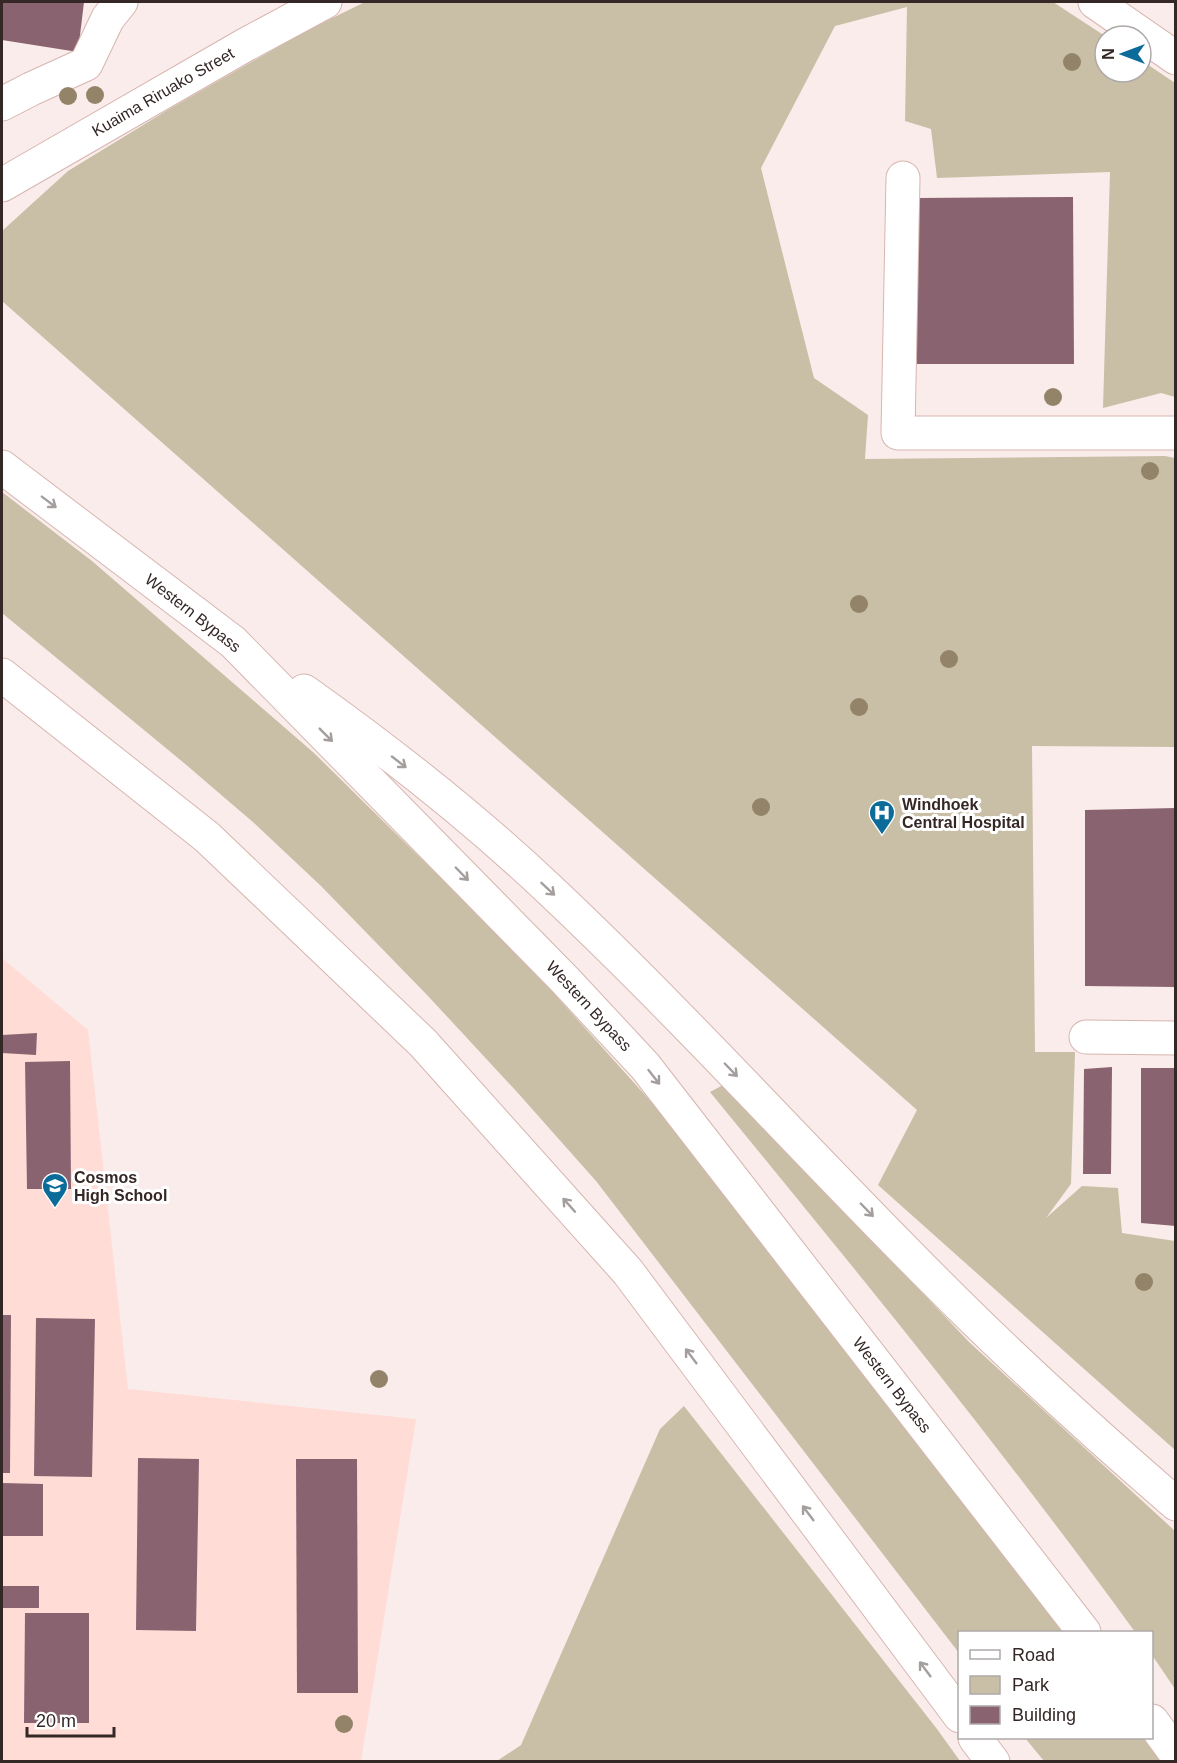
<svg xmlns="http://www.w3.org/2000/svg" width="1177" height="1763" font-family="Arial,sans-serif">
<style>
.built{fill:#ffdcd6}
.green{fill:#c9bfa6}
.building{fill:#8a6370}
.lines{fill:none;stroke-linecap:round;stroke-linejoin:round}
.minor-casing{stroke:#d7b5b0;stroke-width:35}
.highway-casing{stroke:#d7b5b0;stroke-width:35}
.minor{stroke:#fff;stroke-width:33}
.highway{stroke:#fff;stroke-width:33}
.tree{fill:#938469}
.oneway{stroke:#a49e9d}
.labels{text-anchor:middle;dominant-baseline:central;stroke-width:6;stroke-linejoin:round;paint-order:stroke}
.street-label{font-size:16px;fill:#342725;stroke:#fff}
.poi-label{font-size:16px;font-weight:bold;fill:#342725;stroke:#fff;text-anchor:start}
</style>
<rect width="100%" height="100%" fill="#faecea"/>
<polygon class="built" points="2,958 88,1030 128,1389 416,1419 361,1761 2,1761"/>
<g class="green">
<polygon points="365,2 1053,2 1105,36 1105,72 1141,72 1141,60 1175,83 1175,397 1161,393 1103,408 1110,172 937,178 931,129 905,121 907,7 835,26 761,168 814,378 868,415 865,459 1165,456 1175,458 1175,747 1032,746 1035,1052 1075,1052 1071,1184 1046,1218 1082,1186 1118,1188 1122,1233 1175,1241 1175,1450 878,1185 917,1110 2,301 2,231 68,171 171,108 302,33"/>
<polygon points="2,492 92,561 314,753 524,960 688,1143 947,1479 1063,1632 960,1632 959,1653 596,1181 517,1092 428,996 321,886 254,823 184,763 2,613"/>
<path d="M 725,1084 L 969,1342 L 1175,1531 L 1175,1689 L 1152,1655 L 1152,1632 L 1135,1632 C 1001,1447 855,1269 710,1092 Z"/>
<polygon points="684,1406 937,1729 960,1761 497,1761 521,1745 660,1429"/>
<polygon points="1025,1738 1143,1738 1161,1761 1044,1761"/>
</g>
<g class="building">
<polygon points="2,2 84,2 78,52 2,40"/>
<polygon points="1073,197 1074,364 917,364 917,198"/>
<polygon points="1176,808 1176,987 1085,986 1085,810"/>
<polygon points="37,1033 36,1055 2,1053 2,1035"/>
<polygon points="70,1061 71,1189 27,1189 25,1062"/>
<polygon points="1112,1067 1111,1174 1083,1174 1084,1069"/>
<polygon points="1141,1068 1176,1068 1176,1226 1141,1223"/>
<polygon points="2,1315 11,1315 10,1473 2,1473"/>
<polygon points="36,1318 95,1319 92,1477 34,1476"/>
<polygon points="138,1458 199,1459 196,1631 136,1630"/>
<polygon points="296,1459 357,1459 358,1693 297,1693"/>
<polygon points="2,1483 43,1484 43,1536 2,1536"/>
<rect x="2" y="1586" width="37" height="22"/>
<polygon points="25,1613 89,1613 89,1723 24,1723"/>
</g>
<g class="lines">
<defs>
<g id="minor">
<polyline points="1095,2 1176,58"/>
<polyline points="2,104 31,89 86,64 108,18 121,2"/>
<polyline points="903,178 898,433 1176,433"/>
<polyline points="2,185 245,45 325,2"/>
<polyline points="1086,1037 1176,1038"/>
</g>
<g id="highway">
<polyline points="2,467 233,642 565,980 645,1066 1084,1632"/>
<polyline points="2,675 207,837 423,1043 628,1272 960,1716"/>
<path d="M 304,691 C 390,752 474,818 551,891 C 692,1024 821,1169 959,1305 C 1029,1374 1102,1440 1176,1504"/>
<polyline points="1152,1721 1176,1754"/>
<polyline points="975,1738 993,1762"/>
</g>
</defs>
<use href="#minor" class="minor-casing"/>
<use href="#highway" class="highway-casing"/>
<use href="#minor" class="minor"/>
<use href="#highway" class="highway"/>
</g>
<g class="tree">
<circle cx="1072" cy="62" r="9"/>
<circle cx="95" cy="95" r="9"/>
<circle cx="68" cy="96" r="9"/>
<circle cx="1053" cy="397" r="9"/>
<circle cx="1150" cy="471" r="9"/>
<circle cx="859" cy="604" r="9"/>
<circle cx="949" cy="659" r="9"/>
<circle cx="859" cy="707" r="9"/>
<circle cx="761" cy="807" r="9"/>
<circle cx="1144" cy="1282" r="9"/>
<circle cx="379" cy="1379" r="9"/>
<circle cx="344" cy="1724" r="9"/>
</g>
<defs><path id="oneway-shaft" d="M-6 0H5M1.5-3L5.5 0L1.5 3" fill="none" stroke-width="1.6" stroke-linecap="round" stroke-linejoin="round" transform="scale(1.5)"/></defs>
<g class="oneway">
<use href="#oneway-shaft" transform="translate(49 502) rotate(37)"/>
<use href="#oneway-shaft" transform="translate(326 735) rotate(45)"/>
<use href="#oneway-shaft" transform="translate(399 762) rotate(38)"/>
<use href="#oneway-shaft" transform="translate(462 874) rotate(46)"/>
<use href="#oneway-shaft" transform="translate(548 889) rotate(43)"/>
<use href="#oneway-shaft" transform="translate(731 1070) rotate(46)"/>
<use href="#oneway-shaft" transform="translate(654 1077) rotate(52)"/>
<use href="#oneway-shaft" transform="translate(569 1205) rotate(-132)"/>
<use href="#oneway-shaft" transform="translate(867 1210) rotate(46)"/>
<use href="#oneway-shaft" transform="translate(691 1356) rotate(-127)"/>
<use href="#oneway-shaft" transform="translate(808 1513) rotate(-127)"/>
<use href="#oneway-shaft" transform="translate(925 1669) rotate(-127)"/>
</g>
<defs>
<symbol id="hospital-pin" viewBox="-11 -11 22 30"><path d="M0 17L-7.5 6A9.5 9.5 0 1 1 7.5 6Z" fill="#0b6c9a" stroke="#fff"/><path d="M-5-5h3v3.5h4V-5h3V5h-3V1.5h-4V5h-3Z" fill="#fff"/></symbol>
<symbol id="school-pin" viewBox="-11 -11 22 30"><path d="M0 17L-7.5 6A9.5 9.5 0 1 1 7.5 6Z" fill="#0b6c9a" stroke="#fff"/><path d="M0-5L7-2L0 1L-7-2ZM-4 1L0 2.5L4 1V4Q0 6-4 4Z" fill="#fff"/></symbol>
</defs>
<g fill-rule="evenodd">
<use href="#hospital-pin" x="867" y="798" width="30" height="40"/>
<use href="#school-pin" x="40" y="1171" width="30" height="40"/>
</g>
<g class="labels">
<g class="street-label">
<text transform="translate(163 92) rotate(-30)">Kuaima Riruako Street</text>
<text transform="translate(193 613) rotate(38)">Western Bypass</text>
<text transform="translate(589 1006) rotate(47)">Western Bypass</text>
<text transform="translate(892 1385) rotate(52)">Western Bypass</text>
</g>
<g class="poi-label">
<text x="902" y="804">Windhoek<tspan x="902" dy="18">Central Hospital</tspan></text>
<text x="74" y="1177">Cosmos<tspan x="74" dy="18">High School</tspan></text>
</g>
</g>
<rect width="1177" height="1763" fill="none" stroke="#342725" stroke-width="6"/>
<rect x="958" y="1631" width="195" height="108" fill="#ffffff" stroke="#aea9a8" stroke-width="1.5"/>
<rect x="970" y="1650" width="30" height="9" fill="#ffffff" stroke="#aea9a8" stroke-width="1.5"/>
<text x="1012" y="1661" font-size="18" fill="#342725">Road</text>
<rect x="970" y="1676" width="30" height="18" fill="#c9bfa6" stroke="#aea9a8" stroke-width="1.5"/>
<text x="1012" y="1691" font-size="18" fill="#342725">Park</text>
<rect x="970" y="1706" width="30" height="18" fill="#8a6370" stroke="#aea9a8" stroke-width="1.5"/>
<text x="1012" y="1721" font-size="18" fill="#342725">Building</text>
<g transform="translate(1123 54) rotate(270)"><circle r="28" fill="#ffffff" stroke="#aea9a8" stroke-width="1.5"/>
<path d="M0-4.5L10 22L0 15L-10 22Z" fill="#0b6c9a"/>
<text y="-9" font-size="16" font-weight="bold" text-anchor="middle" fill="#342725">N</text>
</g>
<path d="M27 1727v9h87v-9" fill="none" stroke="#342725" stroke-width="3"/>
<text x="36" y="1727" font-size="18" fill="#342725" stroke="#ffffff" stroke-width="4.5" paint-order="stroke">20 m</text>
</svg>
